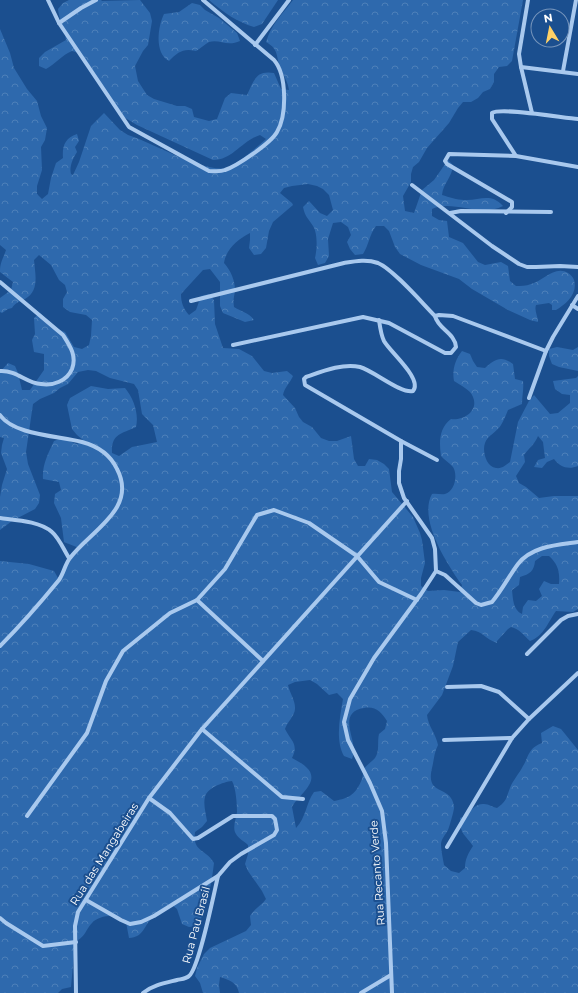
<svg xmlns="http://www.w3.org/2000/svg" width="578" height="993" font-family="Montserrat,sans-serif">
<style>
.forest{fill:url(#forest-crowns);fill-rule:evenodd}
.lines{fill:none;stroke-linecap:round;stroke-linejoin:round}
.minor{stroke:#a9c9ee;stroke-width:4}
.labels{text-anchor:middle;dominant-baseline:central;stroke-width:4;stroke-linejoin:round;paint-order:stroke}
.street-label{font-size:11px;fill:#fff;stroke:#1b4f8f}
</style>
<defs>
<pattern id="forest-crowns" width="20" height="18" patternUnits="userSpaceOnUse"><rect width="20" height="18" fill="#2e69ad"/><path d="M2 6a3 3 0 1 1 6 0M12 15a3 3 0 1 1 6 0" fill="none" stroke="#4d80b9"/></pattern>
</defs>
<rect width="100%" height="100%" fill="#1b4f8f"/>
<g class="forest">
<path d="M 69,0 L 101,0 L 102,1 L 140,0 L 150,13 L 152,21 L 148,45 L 143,51 L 135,66 L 138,81 L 147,95 L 154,99 L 177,106 L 185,106 L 192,109 L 194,117 L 209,121 L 217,119 L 225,98 L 231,93 L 247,95 C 254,80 256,70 274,73 L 281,89 L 289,90 C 288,82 284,77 281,69 C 275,56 280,50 266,42 C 272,23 282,15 293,0 L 523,0 L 512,61 L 507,66 L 499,67 L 494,74 L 494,82 L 490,89 L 483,92 L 478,98 L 471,102 L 463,102 L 458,108 L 449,123 L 427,148 L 419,162 L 413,167 L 411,174 L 411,182 L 403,196 L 405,211 L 414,213 L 422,190 L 434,180 L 448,160 L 453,165 C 452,178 443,183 442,195 C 449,197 457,200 464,200 C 480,201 490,192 503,206 C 480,218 453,199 432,209 L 432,216 L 439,220 L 447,221 L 449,237 L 463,243 L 478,262 L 485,265 L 501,262 L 508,266 L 510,281 L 516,286 C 521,286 526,286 531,284 C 543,281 555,265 568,273 C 571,275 573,277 574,280 C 578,294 566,304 556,310 L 552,310 L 552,305 L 549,303 L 536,305 C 534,311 538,316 538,322 L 530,320 L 508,310 L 472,289 L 459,279 L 421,265 L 400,254 L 395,247 L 389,231 L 384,226 L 376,226 C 369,235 369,245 363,254 L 355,255 L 350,249 L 347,242 L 351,235 L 348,227 L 341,222 L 333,223 L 328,239 L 329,256 L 325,263 L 318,265 L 315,258 C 317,250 318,234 313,226 C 308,218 305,217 303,207 L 309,201 L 320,213 L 327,216 L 333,210 L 329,195 L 323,189 L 317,186 L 308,184 L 292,186 L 284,188 L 280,193 L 292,203 L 293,205 L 273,222 L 269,231 L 266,248 L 261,254 L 254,255 L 249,248 L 250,240 L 250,233 C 238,239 226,249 224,263 C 231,271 235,280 235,291 C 234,297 233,300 234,307 C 242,312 248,312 254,320 L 245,322 L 223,313 L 220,306 L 220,282 L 210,269 L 203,270 L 181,294 C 181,302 183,308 189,315 L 196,310 L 201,296 L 209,294 L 214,300 L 215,324 L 223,348 L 239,349 L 252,356 L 264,371 L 272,373 L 287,371 L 293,376 C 290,383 284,388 283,395 L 295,408 L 299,417 L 303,422 L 312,427 L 321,438 L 329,441 L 337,441 L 351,436 L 354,459 L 358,466 L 365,466 L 369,459 L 377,460 L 384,464 L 389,469 L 392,492 L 413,517 L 420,533 L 422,540 L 425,563 L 421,578 L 421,586 L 428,591 L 444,590 L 460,592 L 462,585 C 447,564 418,519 432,494 C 436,493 441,495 445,494 C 455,491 458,475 453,467 C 450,463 444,460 441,456 C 439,442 439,428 451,419 C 463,421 479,411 473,397 C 471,390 460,385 454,381 C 452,370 455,360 462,351 L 470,354 L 473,361 L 477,367 L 485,368 C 495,359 501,355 513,364 L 515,379 L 523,381 C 524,389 522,396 522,404 L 508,410 C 506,415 504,420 501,425 C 498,431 487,436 485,443 C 482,451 486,467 496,468 C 502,469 506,465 510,462 L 518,422 L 529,401 L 534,395 L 550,414 L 558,413 L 570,403 L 570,395 L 562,394 L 555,389 L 553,381 L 576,378 L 578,376 L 578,466 C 568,470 560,467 554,459 L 547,462 L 542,468 L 534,467 L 538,460 L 545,458 L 543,442 L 538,436 C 535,444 529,448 524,455 L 525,462 L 516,476 L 519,483 L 526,487 L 539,498 L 554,496 L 578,496 L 578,609 L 573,612 L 556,611 C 548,622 544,636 530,641 C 523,635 520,629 511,627 L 508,629 L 497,641 L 497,643 C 485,639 483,631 471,630 L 458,642 L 453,666 L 442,695 L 427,715 C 428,726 436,734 438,745 C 434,753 434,760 432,768 C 425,797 451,784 454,806 C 455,808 449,828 448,830 C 446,834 441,839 441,844 C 441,850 443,859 444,865 L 451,871 L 459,873 L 465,868 C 465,859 468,854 473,846 C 465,834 460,835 460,818 C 470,815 473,803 484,804 C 489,804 492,807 497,808 C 507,801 506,798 510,788 C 513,780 519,774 523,766 C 526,762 527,756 530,752 C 533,747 537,745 542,743 L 541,733 L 553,726 L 561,729 L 578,750 L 578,993 L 239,993 C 237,982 229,980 220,977 L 219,985 L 220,993 L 203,993 L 200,983 L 195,976 L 197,968 L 204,954 L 210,948 L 246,931 L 251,925 L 250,916 C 254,909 261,906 266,899 L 262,891 L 248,871 L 245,864 L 248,854 L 248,845 C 245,842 238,838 236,834 C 232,828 236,819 237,812 C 237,804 236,788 232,781 C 223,782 207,788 205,797 C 203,804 206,814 207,821 L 202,827 L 195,832 C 192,852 206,849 214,863 C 212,880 207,912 197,926 L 189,927 L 182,924 L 177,909 L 171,904 C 164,907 157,912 152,918 C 143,927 144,937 129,938 L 126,922 C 124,920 122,917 119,917 C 111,914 97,917 92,923 C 84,932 87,935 75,942 L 71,987 L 62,989 L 58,993 L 0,993 L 0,561 L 29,564 L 54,571 L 58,578 L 79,548 L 64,542 L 61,518 L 54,503 L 55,494 L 61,490 L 59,482 L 43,479 C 42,465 48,454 54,441 L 62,438 L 77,444 L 83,440 L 77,435 L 72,429 L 67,405 L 70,398 L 91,386 L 108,389 L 125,388 C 134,399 139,414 136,427 C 121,434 111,434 112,453 L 119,456 L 132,447 L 157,442 L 153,425 L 142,414 L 138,390 L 134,384 L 110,378 L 96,371 L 88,370 L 78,372 L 68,384 L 60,388 L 54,393 L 40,399 L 33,404 L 26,452 L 28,464 L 40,495 L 39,503 L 35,509 L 12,521 L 0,530 L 0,497 L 2,485 L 7,469 L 1,453 L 2,445 L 4,438 L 0,437 L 0,372 L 8,363 L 15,366 L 18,373 L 22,390 L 30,390 L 44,370 L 44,354 L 34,352 L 32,340 L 35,334 L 34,318 L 40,313 L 57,329 L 65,332 L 74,347 L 82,349 L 89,345 L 91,336 L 92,320 L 86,315 L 70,312 L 63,307 L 63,299 L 67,292 L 65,285 L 59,280 L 51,265 L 39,255 L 34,260 C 35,273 40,291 25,299 C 20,301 15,303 12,308 L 8,309 L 2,313 L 0,312 L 0,298 L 11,290 L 13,282 L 0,272 C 0,262 3,259 6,250 L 0,245 L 0,29 L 10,53 L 14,68 L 27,89 L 37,101 L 41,116 L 47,128 L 45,140 L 41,147 L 42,170 L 37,186 L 37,194 L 42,199 L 48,194 L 51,178 L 56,163 L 63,158 C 62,146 65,138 77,134 L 79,141 L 75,147 L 77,152 C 73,158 69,167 71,174 L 73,175 L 79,162 L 91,126 L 104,113 L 120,130 L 128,135 C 151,142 204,173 226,168 C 237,165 257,147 266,139 L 260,135 C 240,142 233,160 213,160 L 137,125 L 122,116 L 79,53 L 72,51 C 62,55 55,64 46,69 L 39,66 L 39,58 L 45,52 L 66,40 C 65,29 59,20 58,9 L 63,3 ZM 542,556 L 549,556 C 558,564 560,572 559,584 L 551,584 L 544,581 L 539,589 L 542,596 L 536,601 L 528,600 L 523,607 L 522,614 C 513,610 513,599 512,590 L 519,585 L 520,577 C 530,574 534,571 535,561 ZM 310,680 L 317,684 L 329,695 L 337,693 L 343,699 C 340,717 335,740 344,756 L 352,759 C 353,756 354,753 354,750 C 353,734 339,712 364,708 C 376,706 381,712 387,721 L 385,729 L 379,734 C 377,742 380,751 375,758 C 372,762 366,765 364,769 C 363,772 363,776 362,779 C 356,794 350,798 334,801 L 321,791 L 314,792 C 306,803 306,818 296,828 L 292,807 C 298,795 322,781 306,767 C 302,763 297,761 292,758 C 299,744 291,741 285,729 C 287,723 290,721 293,715 C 299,705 290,695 288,685 L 295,682 Z"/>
<path d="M 209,0 L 278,0 L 262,24 L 254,27 C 237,22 223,12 209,0 Z"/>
<path d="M 192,3 L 200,5 L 205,10 L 219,18 L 237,33 L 240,41 C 227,47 220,39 209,42 C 205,44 200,49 196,51 C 183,48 178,52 169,61 C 154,53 158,26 164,14 L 179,12 Z"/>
<polygon points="557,347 573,350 578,347 578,371 559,367 552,364 549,356 549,349"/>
</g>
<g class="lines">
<g class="minor">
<path d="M 48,0 L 59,23 L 129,127 L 209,171 C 215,171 220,172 225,170 C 237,166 271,143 277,132 C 287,115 287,75 274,60 L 203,0"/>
<polyline points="528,0 519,54 521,67 532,113"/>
<polyline points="59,23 81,8 96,0"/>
<polyline points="255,45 289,0"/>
<polyline points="521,67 578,74"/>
<polyline points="563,71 576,0"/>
<path d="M 516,156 L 492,119 L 492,113 C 501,107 564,118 578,119"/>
<polyline points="412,185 492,246 519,264 527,267 536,267 560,266 578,267"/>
<polyline points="450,213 461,211 551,212"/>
<polyline points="506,213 512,207 512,202 447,164 445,161 449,154 516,156 578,167"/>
<path d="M 0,282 L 63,335 C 70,346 77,356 72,369 C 67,381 53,386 41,384 C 26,383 17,370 0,371"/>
<path d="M 191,301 L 344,263 C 356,261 367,259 378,263 C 393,269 423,304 435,316 C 438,329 455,333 456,347 L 451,353 L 445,353 L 389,323 L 363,317 L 233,345"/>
<polyline points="572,305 578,309"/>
<polyline points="435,316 439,315 453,316 546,351"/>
<path d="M 379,320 C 380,327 381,335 384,341 C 390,352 423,379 413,391 C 401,394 374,371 360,367 C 343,363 323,371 306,377 L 304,379 L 305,385 L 401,441 L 437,460"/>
<polyline points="529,398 546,351 553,337 578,296"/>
<path d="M 0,415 C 13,435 60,436 82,442 C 97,446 110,454 117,469 C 138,509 90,531 70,558 C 65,564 64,573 59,580 C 41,602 20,626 0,646"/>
<path d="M 401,441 L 401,459 L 399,471 L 399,483 L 404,498 L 432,538 L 435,549 L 436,571 L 445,575 L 476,603 L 481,605 L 492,602 C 502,590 509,576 518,564 C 532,546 557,545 578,542"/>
<path d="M 0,518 C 15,520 40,521 52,532 C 59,538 64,550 69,558"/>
<polyline points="197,600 225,569 257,515 274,510 309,523 357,556 379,582 417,600"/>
<polyline points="527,654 561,620 568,616 578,614"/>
<polyline points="447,687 481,686 499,692 529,719"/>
<polyline points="202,729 282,797 303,799"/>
<polyline points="444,740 512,738"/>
<polyline points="27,816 87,733 106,681 123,651 170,613 197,600 263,661"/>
<polyline points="447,847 512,738 529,719 578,673"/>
<polyline points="86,900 121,920 130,924 141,922 154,916 218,876 230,862 241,854 274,835 277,830 275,819 272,816 233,816 198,838 193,839 170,813 149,798"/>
<polyline points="0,918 6,923 43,946 76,942"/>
<polyline points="76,993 75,926 78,912 149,798 202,729 407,501"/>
<path d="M 143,993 C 153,985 165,983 177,980 C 181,979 186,979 189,976 C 199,968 214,893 218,876"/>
<polyline points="361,993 391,975"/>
<polyline points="392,993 386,843 382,811 370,783 348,740 344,722 350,699 374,658 421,594 436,571"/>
</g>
</g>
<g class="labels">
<g class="street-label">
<text transform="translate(104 854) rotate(-58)">Rua das Mangabeiras</text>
<text transform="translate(377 873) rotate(-94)">Rua Recanto Verde</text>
<text transform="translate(196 925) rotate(-75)">Rua Pau Brasil</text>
</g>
</g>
<g transform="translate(550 28) rotate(350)"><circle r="19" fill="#1b4f8f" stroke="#7695bc"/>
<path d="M0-3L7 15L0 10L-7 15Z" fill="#ffd166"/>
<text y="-6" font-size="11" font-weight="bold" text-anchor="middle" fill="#ffffff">N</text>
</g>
</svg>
